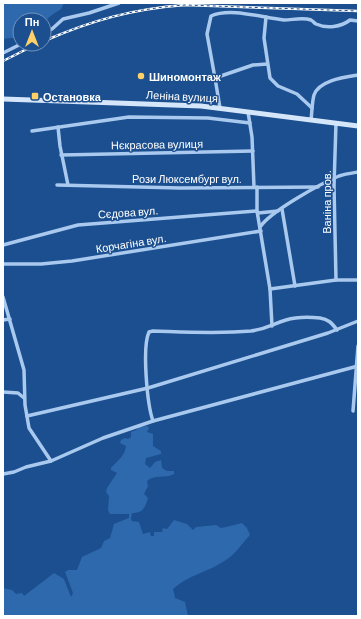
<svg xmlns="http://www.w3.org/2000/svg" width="361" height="619" font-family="Barlow,sans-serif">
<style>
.green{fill:#2e69ad}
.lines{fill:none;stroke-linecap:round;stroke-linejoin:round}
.street{stroke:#a9c9ee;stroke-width:3.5}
.secondary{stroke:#d6e6fa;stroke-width:5}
.rail-casing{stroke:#fff;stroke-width:2.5}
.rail{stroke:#1b4f8f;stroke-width:1;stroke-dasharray:3;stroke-linecap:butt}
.poi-dot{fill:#ffd166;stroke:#1b4f8f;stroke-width:1.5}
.labels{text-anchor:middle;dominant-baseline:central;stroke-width:3;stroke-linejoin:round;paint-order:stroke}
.poi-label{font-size:11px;font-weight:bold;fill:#fff;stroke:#1b4f8f;text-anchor:start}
.street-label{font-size:11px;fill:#fff;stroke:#1b4f8f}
</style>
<rect width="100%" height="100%" fill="#1b4f8f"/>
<g class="green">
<path d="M 3,3 L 64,3 L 61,9 C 54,14 47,16 44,26 L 44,20 L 20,20 L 20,37 L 3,39 Z"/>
<path d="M 147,426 L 149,428 L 147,432 L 153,434 L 153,446 L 161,451 L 161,454 L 146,458 L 145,464 L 150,468 L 155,462 L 161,460 L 162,468 L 167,471 L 174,471 L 174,474 C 165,479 154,474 147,481 L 148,486 L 144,494 L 148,498 C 145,508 143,513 132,513 L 131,519 L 132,521 L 139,522 L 143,534 L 150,532 L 151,536 L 154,536 L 154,532 L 162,532 L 163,528 L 167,529 L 174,520 L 187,524 L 193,530 L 196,527 L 216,525 L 221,528 L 226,527 L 242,523 L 247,528 L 250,535 C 242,543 236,554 226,560 C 209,572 188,575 173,589 L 175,598 L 185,602 L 188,616 L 3,616 L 3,588 L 12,590 L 16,594 L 22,593 L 24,596 L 54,573 L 64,579 L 71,597 L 73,593 L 65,572 L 68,570 L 77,570 L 82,557 L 101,548 L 104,541 L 110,538 L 114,524 L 129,518 L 129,514 L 110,514 L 108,510 L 109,496 L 106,492 L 107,488 L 117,473 L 111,470 L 111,468 C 117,461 125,456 126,446 L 120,443 L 121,440 L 125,438 L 128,439 L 131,437 L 131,432 L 136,430 L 139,427 Z"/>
</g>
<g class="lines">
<g class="street">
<polyline points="266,17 264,38 270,78 278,86 297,94 312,108"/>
<polyline points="44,33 52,29 63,19 89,13 119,3"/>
<polyline points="3,53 21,44"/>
<path d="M 267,64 L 253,65 L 215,78 L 207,34 L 211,16 C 231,7 263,18 284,20 C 292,20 303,17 311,20 C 313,21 314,23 316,24 C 327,29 341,27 350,20 L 358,21"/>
<polyline points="215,78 220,108"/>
<polyline points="248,112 252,137 254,187"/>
<path d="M 311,120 C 312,112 312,102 314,95 C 319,80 346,77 358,75"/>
<polyline points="336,123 334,186 336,280"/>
<polyline points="58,127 60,146 68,185"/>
<polyline points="32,131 129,117 208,118 250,123"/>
<polyline points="61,155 253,151"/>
<polyline points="57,185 180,188 318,187"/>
<polyline points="257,187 257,211 270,289 272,326"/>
<polyline points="282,209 295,286"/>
<polyline points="258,213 278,211"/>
<path d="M 260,227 C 271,211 320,184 339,176 C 345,174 352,173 358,172"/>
<polyline points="3,245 78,225 257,211"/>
<polyline points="3,264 41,264 72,261 261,231"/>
<polyline points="270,289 336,280 358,280"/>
<polyline points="3,297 24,370 25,405 29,428 51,461"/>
<polyline points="3,320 10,319"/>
<polyline points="3,392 18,393 24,398"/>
<polyline points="353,411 358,346"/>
<polyline points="27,416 148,388 328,333 358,321"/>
<path d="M 153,421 C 147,404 142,347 149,332 L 153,331 C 185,332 218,334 251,331 C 267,329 272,324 286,320 C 296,317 309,317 320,318 C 328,319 332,323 337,330"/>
<polyline points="3,474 14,472 26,467 51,461 103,438 153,421 358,366"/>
</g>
<polyline class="secondary" points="3,99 201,106 358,126"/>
<defs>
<g id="rail">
<path d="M 44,41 C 93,20 132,9 185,5 L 358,11"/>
<polyline points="3,61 37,44"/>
</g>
</defs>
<use href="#rail" class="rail-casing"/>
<use href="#rail" class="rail"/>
</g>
<g class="poi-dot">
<circle cx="141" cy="76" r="4"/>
<rect x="31" y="92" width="8" height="8" rx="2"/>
</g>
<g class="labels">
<g class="poi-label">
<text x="149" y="76">Шиномонтаж</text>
<text x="43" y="96">Остановка</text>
</g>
<g class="street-label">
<text transform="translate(182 96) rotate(3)">Леніна вулиця</text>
<text transform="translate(157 144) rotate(-1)">Нєкрасова вулиця</text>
<text x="187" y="178">Рози Люксембург вул.</text>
<text transform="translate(326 202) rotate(-90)">Ваніна пров.</text>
<text transform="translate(128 212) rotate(-4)">Сєдова вул.</text>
<text transform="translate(131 243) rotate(-9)">Корчагіна вул.</text>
</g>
</g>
<rect width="361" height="619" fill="none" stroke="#ffffff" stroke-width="8"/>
<g transform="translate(32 32)"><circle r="19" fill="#1b4f8f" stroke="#7695bc"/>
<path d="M0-3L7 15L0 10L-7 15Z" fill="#ffd166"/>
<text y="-6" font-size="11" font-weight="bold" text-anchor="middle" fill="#ffffff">Пн</text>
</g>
</svg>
